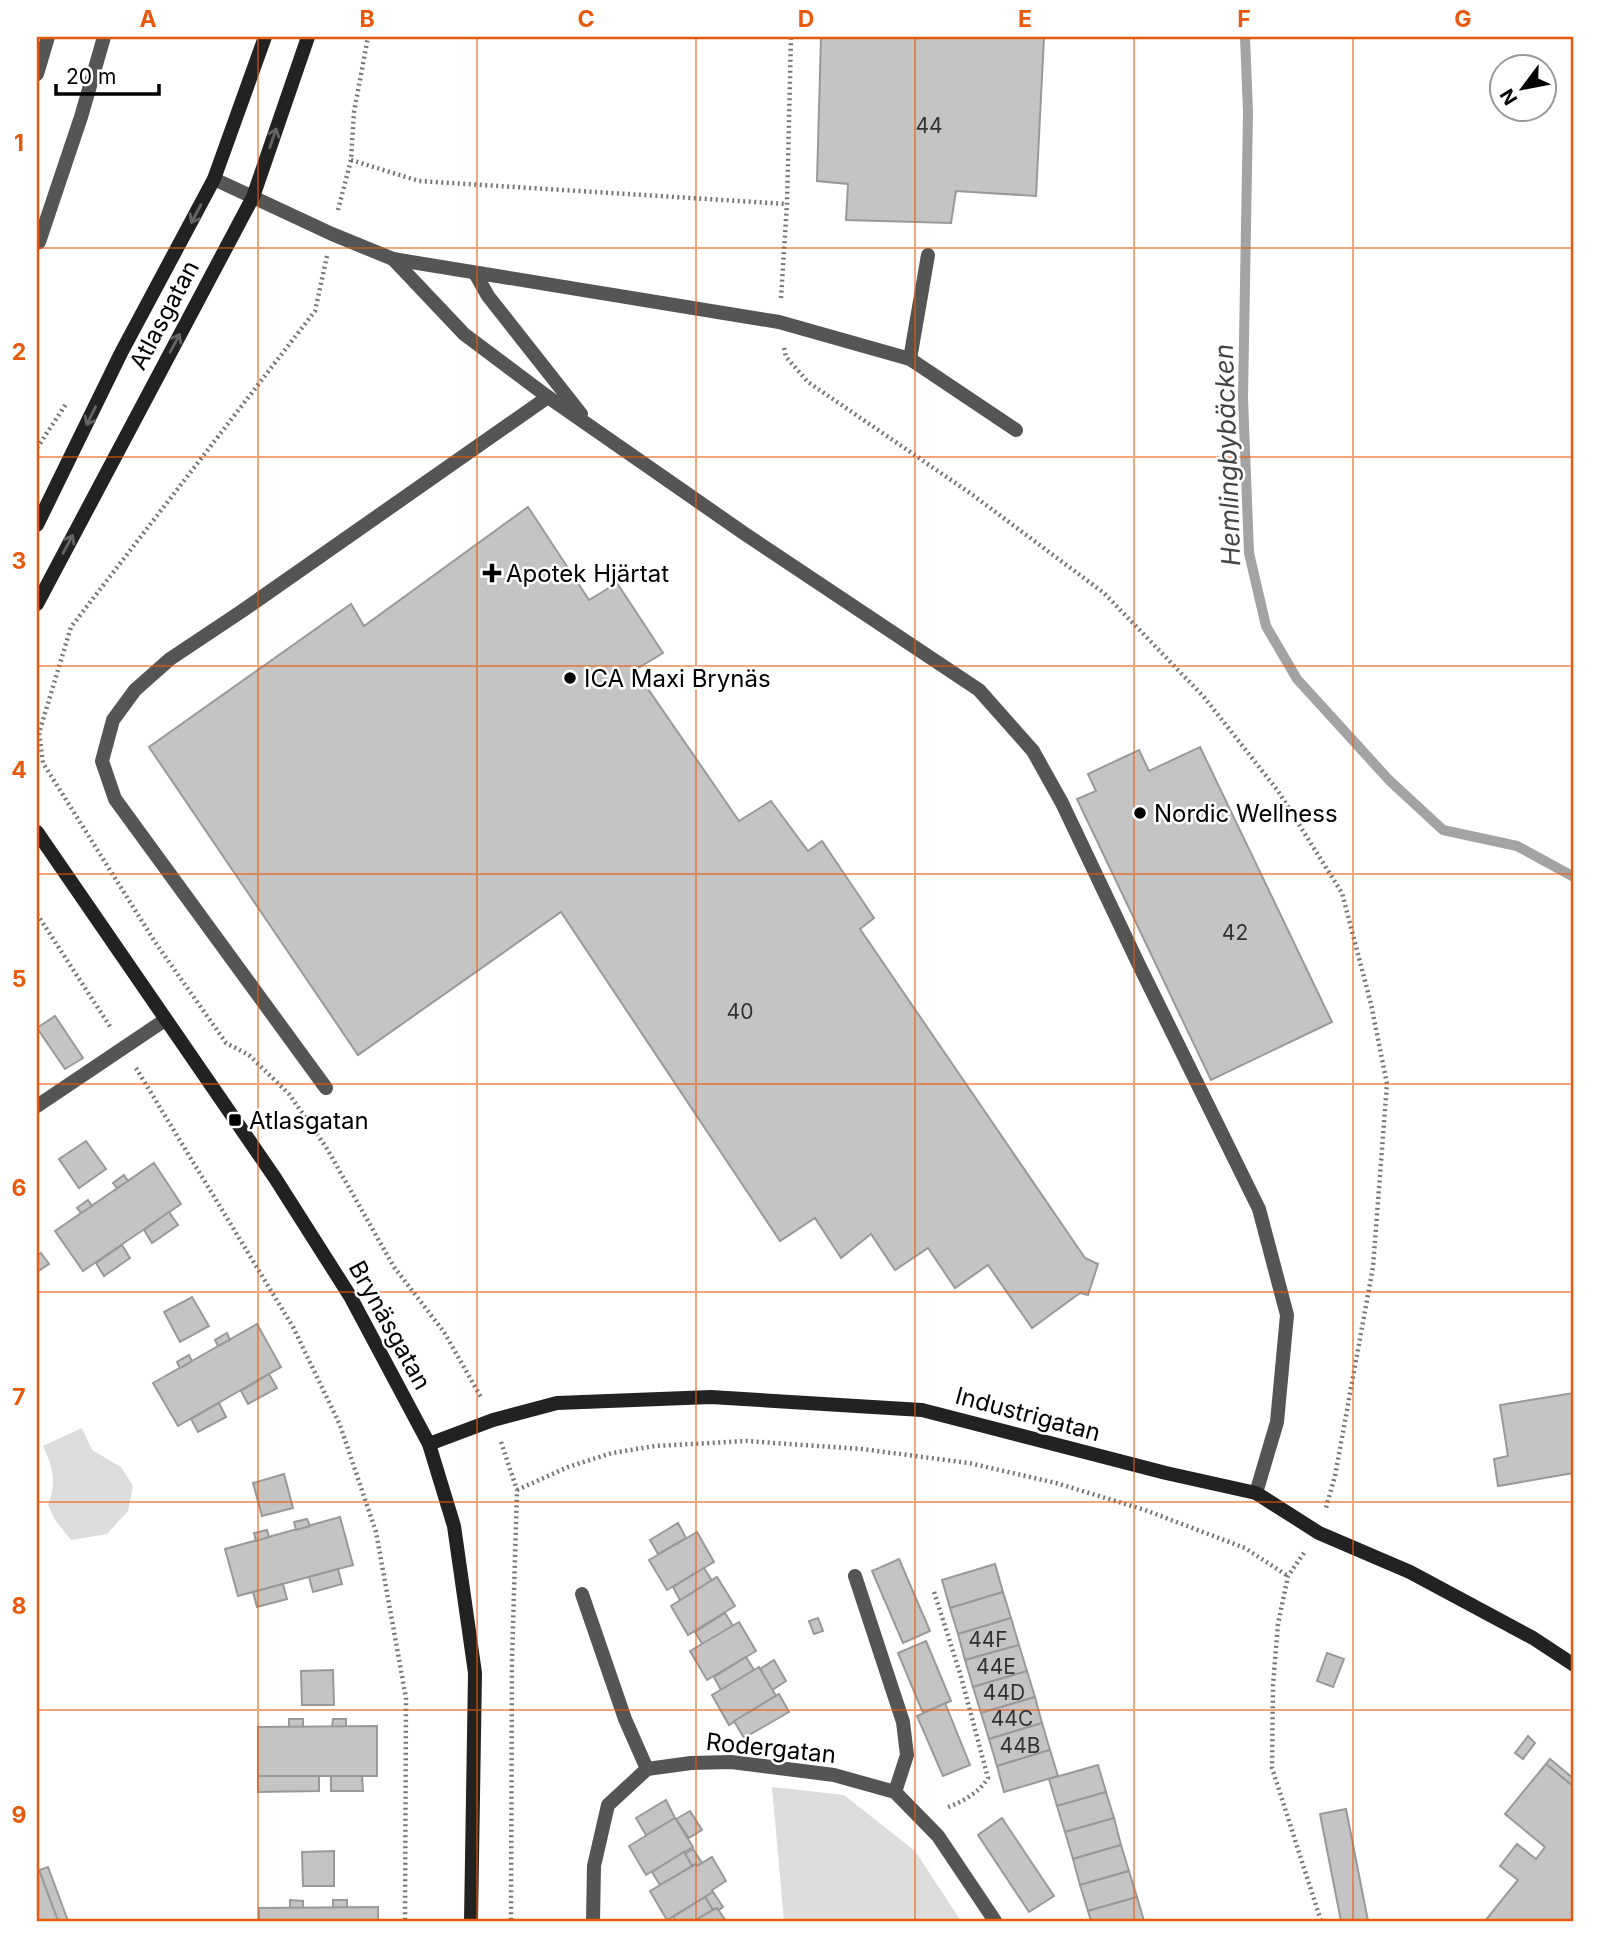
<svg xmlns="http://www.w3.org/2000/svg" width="1611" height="1958" font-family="Inter,sans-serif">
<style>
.green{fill:#dcdcdc}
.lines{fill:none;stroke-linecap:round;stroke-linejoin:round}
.stream{stroke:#a3a3a3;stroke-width:10}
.building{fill:#c4c4c4;stroke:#999;stroke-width:2}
.path{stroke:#777;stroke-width:4.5;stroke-dasharray:2 3.5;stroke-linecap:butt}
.lane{stroke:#555;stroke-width:14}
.street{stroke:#555;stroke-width:14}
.secondary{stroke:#222;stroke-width:14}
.oneway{stroke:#646464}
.grid{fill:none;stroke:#e8590c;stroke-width:2;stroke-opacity:0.55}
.poi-dot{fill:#000;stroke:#fff;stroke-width:2.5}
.labels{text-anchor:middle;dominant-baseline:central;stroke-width:5;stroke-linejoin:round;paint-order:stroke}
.number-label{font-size:21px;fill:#313131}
.street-label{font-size:24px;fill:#000;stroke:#fff}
.poi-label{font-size:24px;fill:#000;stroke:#fff;text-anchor:start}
.water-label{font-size:26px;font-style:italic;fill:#444;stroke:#fff}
.neatline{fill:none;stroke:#e8590c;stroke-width:2.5}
.grid-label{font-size:23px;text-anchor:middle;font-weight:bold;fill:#e8590c}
</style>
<rect width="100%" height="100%" fill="#fff"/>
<g class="green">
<path d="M 82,1428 L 92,1450 L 121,1467 L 133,1486 L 128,1511 L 107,1534 L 71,1540 L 55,1520 L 48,1505 C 57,1483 53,1467 43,1446 Z"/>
<polygon points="772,1787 844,1795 915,1851 961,1921 784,1921"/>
</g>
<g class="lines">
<polyline class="stream" points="1245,37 1248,112 1243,398 1249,553 1266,626 1297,679 1389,780 1443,830 1517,846 1574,877"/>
</g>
<g class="building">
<polygon points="821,37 1044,37 1036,196 956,191 951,223 846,220 848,184 817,181"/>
<polygon points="528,507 589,600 617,583 663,653 635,670 739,821 771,801 808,851 822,841 874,918 860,929 1085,1258 1098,1264 1088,1295 1080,1293 1032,1328 988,1265 955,1288 928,1248 895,1270 871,1234 841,1258 815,1218 780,1241 561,912 358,1055 149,747 351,604 364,626"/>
<polygon points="1200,747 1332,1022 1211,1080 1077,799 1096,791 1088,774 1139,750 1149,771"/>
<polygon points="55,1016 83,1058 65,1069 37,1028"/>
<polygon points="86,1141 106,1169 79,1188 59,1159"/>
<polygon points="154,1163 181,1204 83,1271 55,1231"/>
<polygon points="124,1175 128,1181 117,1188 113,1183"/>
<polygon points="88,1200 92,1206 81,1213 77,1208"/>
<polygon points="169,1212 178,1225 152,1243 144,1230"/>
<polygon points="122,1245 130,1258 104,1276 96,1263"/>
<polygon points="41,1253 49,1264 37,1272 37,1256"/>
<polygon points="192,1297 209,1326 180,1342 164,1312"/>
<polygon points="257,1324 281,1367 178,1426 153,1383"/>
<polygon points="227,1333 230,1340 218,1346 215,1340"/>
<polygon points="189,1355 192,1361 180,1368 177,1362"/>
<polygon points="269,1374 277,1388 248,1404 241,1391"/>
<polygon points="1574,1393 1574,1473 1498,1486 1494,1459 1508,1456 1500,1405"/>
<polygon points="219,1403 226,1417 198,1432 191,1419"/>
<polygon points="284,1474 293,1508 262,1516 253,1483"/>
<polygon points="340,1517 353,1565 238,1596 225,1549"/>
<polygon points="307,1519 310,1526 296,1530 294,1522"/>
<polygon points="678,1523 686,1538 658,1554 650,1540"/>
<polygon points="267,1530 269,1537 256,1541 254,1533"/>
<polygon points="697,1532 714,1562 667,1590 649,1560"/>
<polygon points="899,1559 930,1631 903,1643 872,1571"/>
<polygon points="995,1564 1003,1592 950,1608 942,1580"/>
<polygon points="704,1568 712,1581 680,1600 673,1587"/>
<polygon points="338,1569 342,1584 313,1592 309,1577"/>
<polygon points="717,1577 735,1606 688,1635 671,1606"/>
<polygon points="283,1584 287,1599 257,1607 253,1592"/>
<polygon points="1003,1592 1011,1618 958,1634 950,1608"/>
<polygon points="725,1613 733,1626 703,1645 695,1632"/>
<polygon points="818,1618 823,1631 814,1634 809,1621"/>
<polygon points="1011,1618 1019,1645 965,1660 958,1634"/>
<polygon points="739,1622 756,1651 707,1680 690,1651"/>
<polygon points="926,1641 951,1701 923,1713 898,1653"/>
<polygon points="1019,1645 1027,1671 973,1687 965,1660"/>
<polygon points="1327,1653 1344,1659 1333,1687 1317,1681"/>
<polygon points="746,1657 754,1670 721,1690 714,1677"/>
<polygon points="774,1660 786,1681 772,1690 760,1669"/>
<polygon points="759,1667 776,1696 729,1725 712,1695"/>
<polygon points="333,1670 334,1705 302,1705 301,1671"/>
<polygon points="1027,1671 1035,1697 981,1713 973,1687"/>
<polygon points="779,1694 789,1712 744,1738 734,1721"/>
<polygon points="1035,1697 1042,1723 989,1739 981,1713"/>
<polygon points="945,1703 970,1765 943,1776 917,1716"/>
<rect x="289" y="1719" width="14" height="8"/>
<polygon points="333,1719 346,1719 346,1727 332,1727"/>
<polygon points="1042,1723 1050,1750 997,1766 989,1739"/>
<polygon points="377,1726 377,1776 258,1776 258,1727"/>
<polygon points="1528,1736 1535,1743 1523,1759 1515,1753"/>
<polygon points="1050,1750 1058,1776 1004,1792 997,1766"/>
<polygon points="1550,1759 1574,1779 1574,1787 1546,1764"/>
<polygon points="1546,1764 1574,1787 1574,1921 1485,1921 1518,1880 1500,1866 1517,1844 1536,1859 1545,1847 1505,1814"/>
<polygon points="1098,1765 1106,1792 1057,1806 1049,1779"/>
<polygon points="258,1776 319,1776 319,1791 258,1792"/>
<polygon points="331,1776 362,1776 363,1791 331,1791"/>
<polygon points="1106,1792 1114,1818 1065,1832 1057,1806"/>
<polygon points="666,1800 675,1818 646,1835 636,1818"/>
<polygon points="1346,1809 1368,1921 1341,1921 1320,1814"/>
<polygon points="690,1811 702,1830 689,1838 676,1819"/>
<polygon points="675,1818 693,1847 646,1875 629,1846"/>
<polygon points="1002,1818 1054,1896 1029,1912 978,1835"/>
<polygon points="1114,1818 1121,1845 1073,1859 1065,1832"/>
<polygon points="1121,1845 1129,1871 1080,1885 1073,1859"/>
<polygon points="693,1849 702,1863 697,1866 696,1864 692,1866 685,1854"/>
<polygon points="334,1851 334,1886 303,1886 302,1852"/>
<polygon points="684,1852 692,1866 660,1885 652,1872"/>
<polygon points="712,1857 726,1881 712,1890 713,1892 667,1920 650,1891 696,1864 697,1866"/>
<polygon points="48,1867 68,1921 58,1921 39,1870"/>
<polygon points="39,1870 58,1921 37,1921 37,1871"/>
<polygon points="1129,1871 1137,1897 1088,1911 1080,1885"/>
<polygon points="713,1892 723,1907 719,1910 717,1908 713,1910 705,1897"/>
<polygon points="705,1897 713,1910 694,1921 676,1921 673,1917"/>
<polygon points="1137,1897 1144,1921 1091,1921 1088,1911"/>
<polygon points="290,1900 303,1901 303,1908 290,1908"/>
<rect x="333" y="1900" width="14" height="8"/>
<polygon points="378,1907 378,1921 259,1921 259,1908"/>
<polygon points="717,1908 726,1921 694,1921 713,1910"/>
</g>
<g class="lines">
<g class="path">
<polyline points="351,160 419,181 787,204"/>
<polyline points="338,210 351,160 354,112 368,37"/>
<polyline points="327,256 315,311 71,627 39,733 43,763 155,942 226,1043 249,1055 289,1094 326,1147 394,1267 444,1332 482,1399"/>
<polyline points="781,298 787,204 791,37"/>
<polyline points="784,348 786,357 808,382 970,493 1104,593 1204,697 1278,791 1342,893 1371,1004 1387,1084 1373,1267 1335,1476 1326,1508"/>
<polyline points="37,448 66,404"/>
<polyline points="37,914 111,1028"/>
<polyline points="136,1068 293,1327 340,1425 376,1532 406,1698 405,1921"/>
<polyline points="501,1442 517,1490 512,1659 511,1921"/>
<polyline points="517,1490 568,1467 612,1453 655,1446 746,1441 862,1449 969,1463 1056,1483 1145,1510 1245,1548 1288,1576"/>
<polyline points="1304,1553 1288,1576 1278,1624 1273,1685 1272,1768 1321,1921"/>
<path d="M 934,1592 L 960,1673 L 988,1778 C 978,1794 963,1801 946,1808"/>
</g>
<g class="lane">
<polyline points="37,74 48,37"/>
<polyline points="214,179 332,234 393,259 779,322 910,359 1016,430"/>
<polyline points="37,243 39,242 81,117 104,37"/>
<polyline points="393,259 464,334 548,397 745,534 979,690 1033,751 1062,803 1138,963 1259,1209 1287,1315 1277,1422 1256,1493"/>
<polyline points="475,273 488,296 581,414"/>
<polyline points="910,359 928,255"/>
<polyline points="326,1088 115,799 102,761 113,720 135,690 170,659 242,611 548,397"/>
<polyline points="37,1106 165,1020"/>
<polyline points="855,1576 903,1722 907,1755 895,1792"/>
<polyline points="582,1594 625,1719 647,1769"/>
</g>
<polyline class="street" points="593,1921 594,1866 608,1805 647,1769 691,1763 731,1762 834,1775 895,1792 938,1836 995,1921"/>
<g class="secondary">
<polyline points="37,525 121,353 214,179 265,37"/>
<polyline points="37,604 253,197 308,37"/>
<polyline points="37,832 275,1178 350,1296 429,1444 454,1526 475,1673 471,1921"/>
<polyline points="429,1444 493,1420 557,1403 711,1397 922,1410 1166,1473 1256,1493 1319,1533 1410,1572 1533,1638 1574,1665"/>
</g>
</g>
<defs><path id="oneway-shaft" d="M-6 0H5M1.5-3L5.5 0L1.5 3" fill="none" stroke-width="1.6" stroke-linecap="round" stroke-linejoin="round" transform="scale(1.75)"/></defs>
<g class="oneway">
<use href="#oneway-shaft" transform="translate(273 138) rotate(-71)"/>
<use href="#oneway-shaft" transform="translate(196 214) rotate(118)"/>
<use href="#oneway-shaft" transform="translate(175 343) rotate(-62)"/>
<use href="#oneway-shaft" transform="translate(91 416) rotate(116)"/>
<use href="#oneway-shaft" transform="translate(68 544) rotate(-62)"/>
</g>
<path class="grid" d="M 258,37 L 258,1921M 477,37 L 477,1921M 696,37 L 696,1921M 915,37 L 915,1921M 1134,37 L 1134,1921M 1353,37 L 1353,1921M 37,248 L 1574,248M 37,457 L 1574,457M 37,666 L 1574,666M 37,874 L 1574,874M 37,1084 L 1574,1084M 37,1292 L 1574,1292M 37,1502 L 1574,1502M 37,1710 L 1574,1710"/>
<g class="poi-dot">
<path d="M488.5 562.5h7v7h7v7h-7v7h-7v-7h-7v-7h7z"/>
<circle cx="570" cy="678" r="7"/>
<circle cx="1140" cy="813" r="7"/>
<rect x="228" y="1113" width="14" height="14" rx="3.5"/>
</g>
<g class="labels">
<g class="number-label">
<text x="929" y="125">44</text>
<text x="1235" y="932">42</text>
<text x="740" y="1011">40</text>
<text x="988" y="1639">44F</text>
<text x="996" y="1666">44E</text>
<text x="1004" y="1692">44D</text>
<text x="1012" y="1718">44C</text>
<text x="1020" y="1745">44B</text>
</g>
<g class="street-label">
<text transform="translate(164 315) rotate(-62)">Atlasgatan</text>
<text transform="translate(390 1325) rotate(61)">Brynäsgatan</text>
<text transform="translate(1028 1414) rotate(15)">Industrigatan</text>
<text transform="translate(771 1748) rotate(6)">Rodergatan</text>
</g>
<g class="poi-label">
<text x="506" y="573">Apotek Hjärtat</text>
<text x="584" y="678">ICA Maxi Brynäs</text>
<text x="1154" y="813">Nordic Wellness</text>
<text x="249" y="1120">Atlasgatan</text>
</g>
<g class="water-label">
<text transform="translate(1227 455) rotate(-92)">Hemlingbybäcken</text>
</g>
</g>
<rect width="1611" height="1958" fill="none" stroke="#ffffff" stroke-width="77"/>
<g transform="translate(1523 88) rotate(238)"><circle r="33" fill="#ffffff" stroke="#999999" stroke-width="2"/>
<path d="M0-5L12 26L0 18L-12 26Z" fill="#000000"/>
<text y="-10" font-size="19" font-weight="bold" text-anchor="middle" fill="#000000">N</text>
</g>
<path d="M56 84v10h103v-10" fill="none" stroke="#000000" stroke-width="3.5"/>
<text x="66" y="84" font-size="21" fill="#000000" stroke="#ffffff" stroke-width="5" paint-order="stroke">20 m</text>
<rect x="38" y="38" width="1534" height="1882" class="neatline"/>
<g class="grid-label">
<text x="148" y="27">A</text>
<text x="367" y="27">B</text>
<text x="586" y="27">C</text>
<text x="806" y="27">D</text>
<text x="1025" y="27">E</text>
<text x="1244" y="27">F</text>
<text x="1463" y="27">G</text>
<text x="19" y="151">1</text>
<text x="19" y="360">2</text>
<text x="19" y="569">3</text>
<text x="19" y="778">4</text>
<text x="19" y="987">5</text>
<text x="19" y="1196">6</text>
<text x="19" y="1405">7</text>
<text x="19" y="1614">8</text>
<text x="19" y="1823">9</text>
</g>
</svg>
